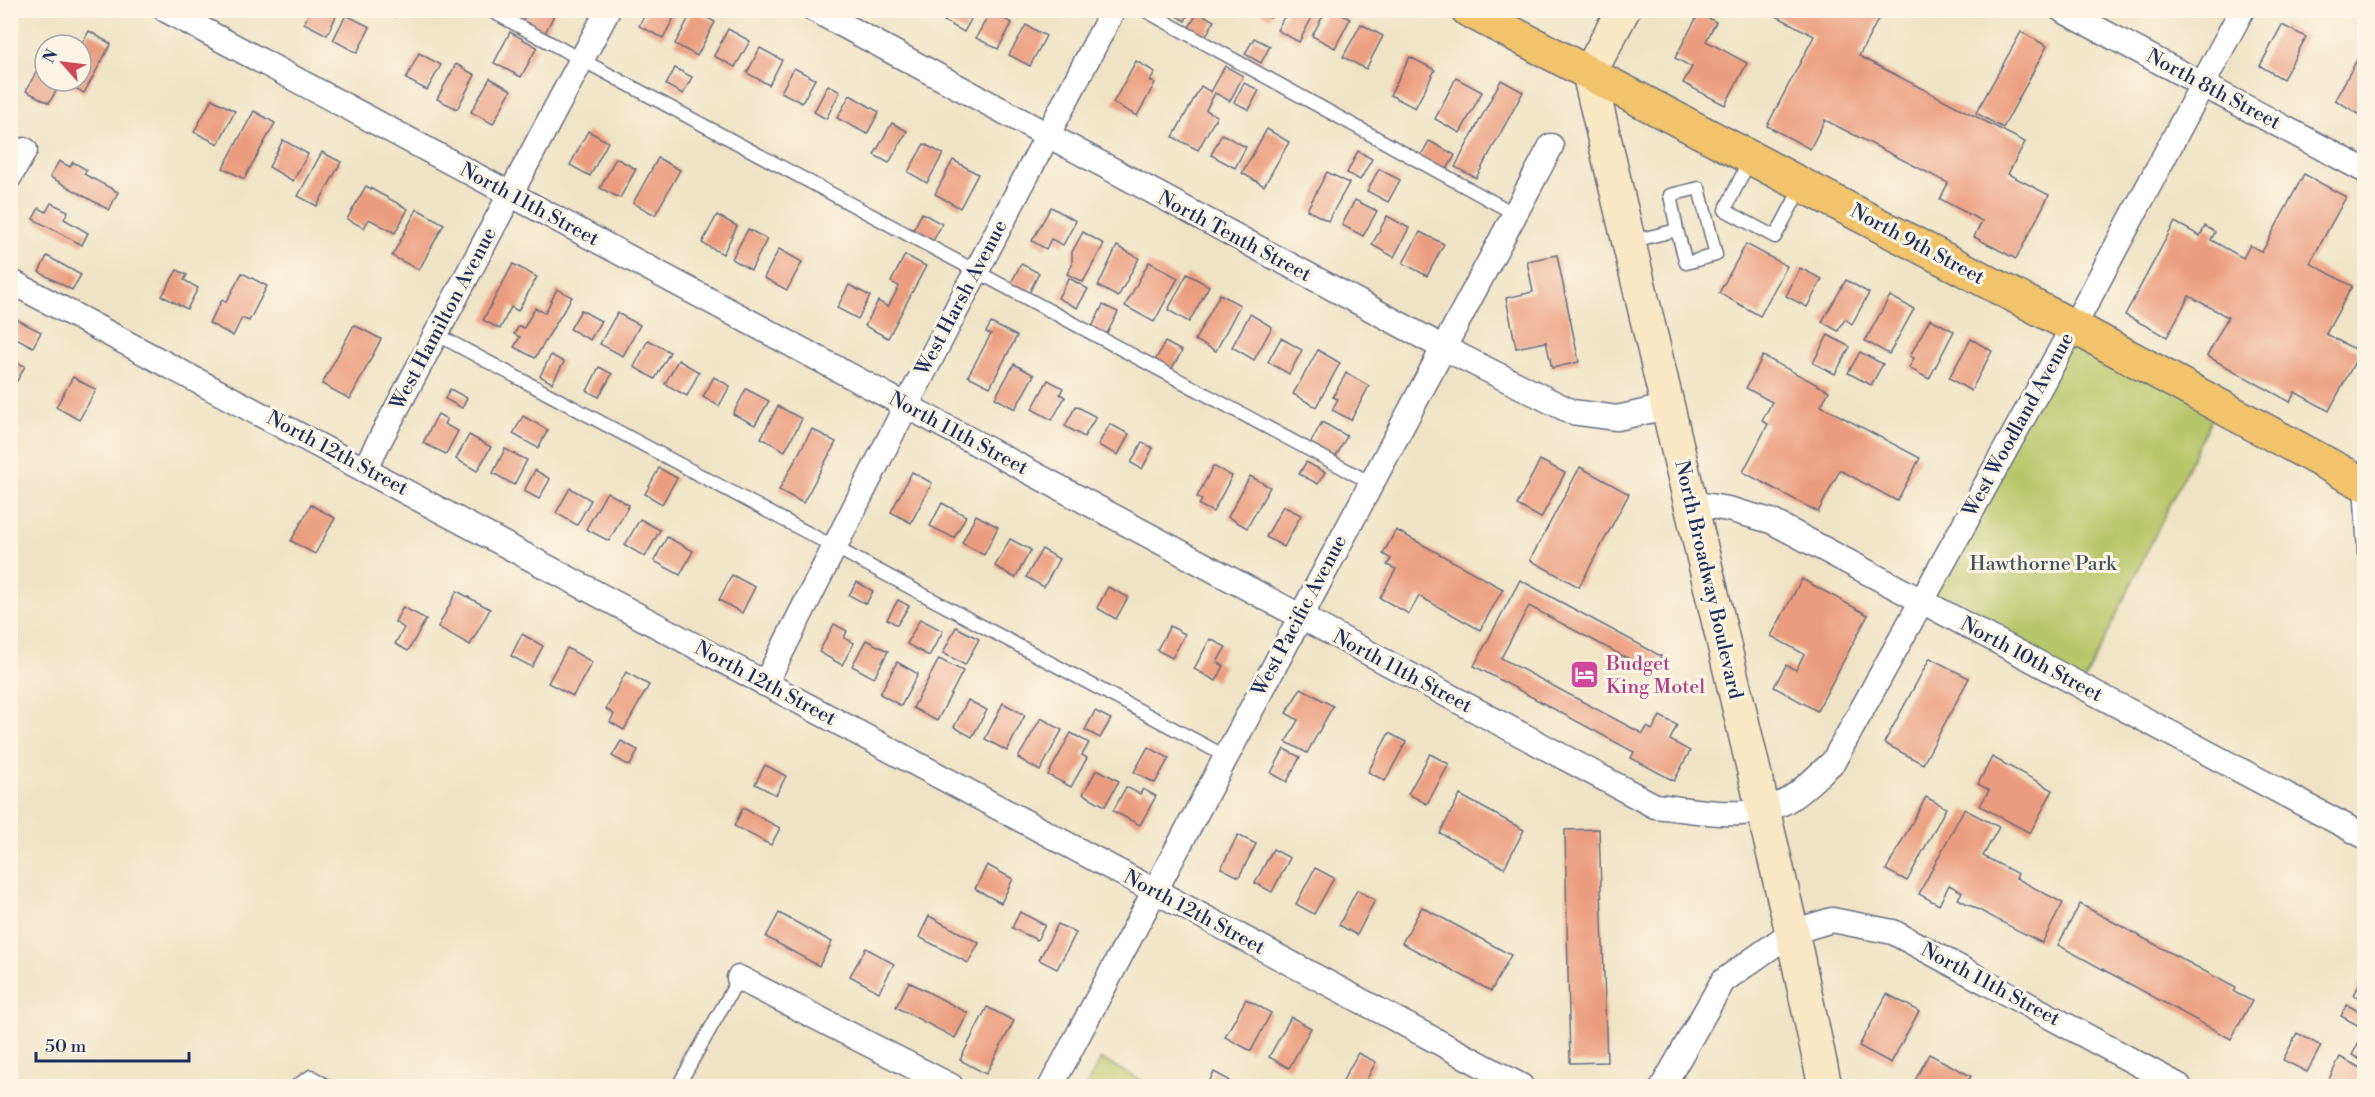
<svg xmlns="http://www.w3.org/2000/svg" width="2375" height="1097" font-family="'Libre Bodoni',serif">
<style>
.green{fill:#b7c668;stroke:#697a63;stroke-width:1.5}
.building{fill:#eb9c7e}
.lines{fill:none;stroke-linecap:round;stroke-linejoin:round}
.service-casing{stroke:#666e82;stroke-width:15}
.minor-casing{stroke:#666e82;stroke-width:27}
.secondary-casing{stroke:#666e82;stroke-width:36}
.primary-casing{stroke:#666e82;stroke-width:36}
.service{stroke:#fff;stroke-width:12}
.minor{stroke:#fff;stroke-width:24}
.secondary{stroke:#fae7c3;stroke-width:33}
.primary{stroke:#f2c36a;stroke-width:33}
.labels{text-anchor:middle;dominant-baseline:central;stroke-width:6;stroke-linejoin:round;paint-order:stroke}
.street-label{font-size:20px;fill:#1b2f5e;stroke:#fcf5e5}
.park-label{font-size:20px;fill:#425560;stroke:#fcf5e5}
.hotel-label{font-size:20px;fill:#b23c85;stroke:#fcf5e5;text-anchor:start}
</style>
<rect width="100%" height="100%" fill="#fcf5e5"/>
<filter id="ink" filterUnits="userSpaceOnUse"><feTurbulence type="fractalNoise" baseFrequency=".0167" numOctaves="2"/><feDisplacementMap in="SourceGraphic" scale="12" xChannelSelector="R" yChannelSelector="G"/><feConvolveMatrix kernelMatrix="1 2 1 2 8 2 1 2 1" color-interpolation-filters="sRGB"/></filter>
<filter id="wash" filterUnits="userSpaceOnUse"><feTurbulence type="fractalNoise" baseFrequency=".008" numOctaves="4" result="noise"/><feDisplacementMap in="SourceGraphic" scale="24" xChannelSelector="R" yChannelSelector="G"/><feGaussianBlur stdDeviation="1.35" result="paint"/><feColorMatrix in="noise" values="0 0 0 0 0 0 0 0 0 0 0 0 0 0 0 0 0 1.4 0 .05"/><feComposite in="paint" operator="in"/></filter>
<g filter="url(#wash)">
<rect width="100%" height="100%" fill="#f0e3c5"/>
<g class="green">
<polygon points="2074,327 2218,405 2082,686 1921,601"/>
<polygon points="1101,1059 1152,1086 1086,1086"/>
</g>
<g id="blocks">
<g class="building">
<polygon points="311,10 339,10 327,35 304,23"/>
<polygon points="383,10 399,10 395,17"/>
<polygon points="528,10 550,10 555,13 544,35 522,23"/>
<polygon points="647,10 678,10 663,38 639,26"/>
<polygon points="693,10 715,22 697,56 675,44"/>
<polygon points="919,10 932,10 929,16"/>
<polygon points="949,10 976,10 964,32 944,21"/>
<polygon points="1166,10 1190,10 1185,21"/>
<polygon points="1256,10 1274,10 1270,18"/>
<polygon points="1288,10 1316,10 1299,42 1277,30"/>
<polygon points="1326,10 1334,10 1350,19 1335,48 1312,36"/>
<polygon points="1765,10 1883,10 1859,56 2025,142 2008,174 2049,195 2016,259 1974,237 1982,221 1940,199 1948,183 1825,120 1810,149 1767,126 1814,36"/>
<polygon points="990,12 1012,23 998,49 976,38"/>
<polygon points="1198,12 1214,21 1205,38 1188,29"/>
<polygon points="1699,13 1716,22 1706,41 1747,63 1725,105 1683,83 1692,67 1675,58"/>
<polygon points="346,15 370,27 357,53 333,40"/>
<polygon points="1361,24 1383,36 1366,69 1343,57"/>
<polygon points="1026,25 1046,36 1030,66 1009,55"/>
<polygon points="2282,25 2306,37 2283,79 2260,66"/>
<polygon points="728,29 750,41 735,67 714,56"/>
<polygon points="89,31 111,44 84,93 63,81 81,81 81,45"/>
<polygon points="510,32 537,47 521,77 494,63"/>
<polygon points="2021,32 2047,46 2003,128 1976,113"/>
<polygon points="1254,38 1270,46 1261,63 1245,54"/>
<polygon points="2364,47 2364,117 2335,100"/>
<polygon points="760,48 782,60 769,85 747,73"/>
<polygon points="419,53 441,65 427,90 406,79"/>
<polygon points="1410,57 1435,70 1415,108 1390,95"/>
<polygon points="42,61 45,63 45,81 62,81 49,103 26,91"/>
<polygon points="1136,61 1155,72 1150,81 1155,83 1137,116 1113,103"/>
<polygon points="456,64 475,75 457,109 437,99"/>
<polygon points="1225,66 1243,76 1230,101 1215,93 1206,110 1217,116 1198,150 1173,137 1201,86 1211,92"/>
<polygon points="675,68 692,77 683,94 666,85"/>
<polygon points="794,68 815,79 802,103 781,92"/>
<polygon points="490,78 511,90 493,124 471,112"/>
<polygon points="1456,78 1482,92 1460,133 1435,119"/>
<polygon points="1501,80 1523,92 1476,178 1455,167"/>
<polygon points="1244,83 1259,90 1249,110 1234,102"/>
<polygon points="828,85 840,92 826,119 814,112"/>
<polygon points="850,95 879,112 867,134 837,118"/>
<polygon points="212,99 235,111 218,144 194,132"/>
<polygon points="254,111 275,123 244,179 223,168"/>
<polygon points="892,123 907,131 889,163 874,155"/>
<polygon points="1267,129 1289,142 1264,186 1242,173"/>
<polygon points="588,131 608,142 590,176 570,165"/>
<polygon points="1222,134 1246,147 1235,168 1211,155"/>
<polygon points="283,140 308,154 293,181 269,167"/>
<polygon points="1429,141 1455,155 1446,171 1420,157"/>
<polygon points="924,144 943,154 927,183 908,172"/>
<polygon points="1358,151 1372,159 1360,180 1347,173"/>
<polygon points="322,152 341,162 317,206 298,196"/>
<polygon points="616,158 636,169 620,198 600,188"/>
<polygon points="658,158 680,170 655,215 633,203"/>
<polygon points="953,160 978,174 960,208 935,194"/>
<polygon points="59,161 70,167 73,162 87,170 84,174 118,192 109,210 50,177"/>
<polygon points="1379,169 1400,180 1388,202 1367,191"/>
<polygon points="1327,172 1349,183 1328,221 1307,210"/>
<polygon points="2304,174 2346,197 2310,263 2352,286 2326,334 2360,352 2329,411 2295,392 2290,402 2207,356 2228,317 2189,296 2167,337 2125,315 2175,222 2200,236 2205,226 2215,232 2211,240 2243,258 2250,245 2262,252"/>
<polygon points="366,186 408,209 395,233 369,219 364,228 347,219"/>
<polygon points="1355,200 1377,211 1363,236 1342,225"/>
<polygon points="51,203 68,211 64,219 88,233 82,245 33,219 39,208 46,212"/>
<polygon points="1051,207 1076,221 1063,245 1051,239 1046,249 1032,241"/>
<polygon points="417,209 444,224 419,270 392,256"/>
<polygon points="922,213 942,224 932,243 912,232"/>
<polygon points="717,215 737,226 723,254 702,243"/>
<polygon points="1387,216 1409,228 1394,257 1372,245"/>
<polygon points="748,229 767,239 751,270 732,259"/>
<polygon points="1083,232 1104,244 1083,282 1067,274 1072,265 1072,252"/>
<polygon points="1420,232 1444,244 1427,276 1403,263"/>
<polygon points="1746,244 1787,266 1760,316 1719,293"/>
<polygon points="1117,246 1139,258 1118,297 1098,286"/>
<polygon points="779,249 802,262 787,290 764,278"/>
<polygon points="905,255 926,266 888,338 865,326 878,301 888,307 899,286 891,282"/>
<polygon points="1557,255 1579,362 1552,368 1546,342 1516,348 1506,298 1533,292 1527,261"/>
<polygon points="47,256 81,275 72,290 39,272"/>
<polygon points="1149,262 1178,278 1154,322 1125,306"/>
<polygon points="513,264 537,277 518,311 511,307 500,329 483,320"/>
<polygon points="1021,264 1039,273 1029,293 1011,283"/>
<polygon points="1800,268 1822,279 1807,307 1786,296"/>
<polygon points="177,270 187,275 184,280 198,288 187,309 162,296"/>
<polygon points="242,273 267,286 249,321 242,318 233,336 209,323 222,300 226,302"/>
<polygon points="1187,274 1209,286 1189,322 1168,310"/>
<polygon points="1069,278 1088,289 1077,308 1058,298"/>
<polygon points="1846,280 1869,293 1852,324 1845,319 1838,331 1822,322"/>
<polygon points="849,285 870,296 858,319 837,308"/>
<polygon points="557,289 572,297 535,358 514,347 520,337 514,334 519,326 524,328 535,308 545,313"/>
<polygon points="1220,294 1240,305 1216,351 1195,340"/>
<polygon points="1890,296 1914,309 1889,354 1865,341"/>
<polygon points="1103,305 1118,312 1106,335 1092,327"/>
<polygon points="581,310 601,321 590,340 570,329"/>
<polygon points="617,313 640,325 623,356 600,344"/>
<polygon points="1250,314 1272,327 1254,360 1232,347"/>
<polygon points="10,316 41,332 33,347 10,335"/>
<polygon points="1930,319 1954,331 1929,379 1909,368 1914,358 1910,356"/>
<polygon points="991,323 1017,336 990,387 968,376 991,334 986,332"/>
<polygon points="354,325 381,339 350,399 322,384"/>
<polygon points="1828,335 1850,347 1835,374 1813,363"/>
<polygon points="1281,338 1302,350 1289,374 1268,362"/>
<polygon points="1971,339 1992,351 1971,391 1949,378"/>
<polygon points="648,340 670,352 655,379 634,367"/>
<polygon points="1165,342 1182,351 1171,370 1155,361"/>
<polygon points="1318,350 1340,363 1316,407 1293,394"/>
<polygon points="1860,352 1883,364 1871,385 1848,373"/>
<polygon points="551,355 564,362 552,383 540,376"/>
<polygon points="1763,356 1829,391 1821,406 1920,458 1897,501 1840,470 1818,512 1743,472 1768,424 1762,421 1772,402 1746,388"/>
<polygon points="10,359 25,366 17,381 10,378"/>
<polygon points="678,360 699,372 687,396 665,384"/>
<polygon points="1014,364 1034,375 1015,409 995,398"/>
<polygon points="599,367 612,374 599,397 587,391"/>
<polygon points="1346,373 1369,386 1351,420 1332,410 1338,399 1333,397"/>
<polygon points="73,377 96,390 79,420 56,407"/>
<polygon points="714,377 730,386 719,406 703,397"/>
<polygon points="1048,380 1063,388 1060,394 1065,397 1052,420 1032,409"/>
<polygon points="450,389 467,398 462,408 445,399"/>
<polygon points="746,389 769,401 755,425 733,414"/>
<polygon points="778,406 802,419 785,451 761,438"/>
<polygon points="1076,406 1096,417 1084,437 1065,426"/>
<polygon points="438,414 447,419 444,424 458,431 446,454 423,443"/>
<polygon points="523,416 548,430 538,448 513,434"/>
<polygon points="1322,422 1347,436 1334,460 1309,446"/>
<polygon points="1110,424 1129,434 1118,455 1098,445"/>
<polygon points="812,429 836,442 803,503 779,490"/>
<polygon points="469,435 491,447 477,471 456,459"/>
<polygon points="1142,442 1153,448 1142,469 1131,463"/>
<polygon points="505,449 527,460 514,485 493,473"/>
<polygon points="1540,460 1565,473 1541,518 1517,505"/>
<polygon points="1306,462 1325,472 1318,484 1299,474"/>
<polygon points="1213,466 1232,476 1213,512 1199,505 1202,500 1197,497"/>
<polygon points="1580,467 1629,494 1579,587 1530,560"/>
<polygon points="659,468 677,478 662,504 645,494"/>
<polygon points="535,470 550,479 539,499 524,491"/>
<polygon points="912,472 932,483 911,523 891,512"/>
<polygon points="1250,476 1270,487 1247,528 1228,517"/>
<polygon points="570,488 591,500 577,525 556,513"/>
<polygon points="607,492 629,505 609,541 586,529"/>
<polygon points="942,503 966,516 954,538 930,526"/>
<polygon points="311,505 335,518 315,554 291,541"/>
<polygon points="1283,506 1301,515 1284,547 1266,537"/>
<polygon points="976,515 998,527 984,555 962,543"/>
<polygon points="640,519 660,530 645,557 625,545"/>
<polygon points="1396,530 1503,589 1480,630 1419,596 1409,614 1380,598 1396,569 1387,565 1391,559 1383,554"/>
<polygon points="667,537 693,551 680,575 654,561"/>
<polygon points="1010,539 1031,550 1015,578 995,566"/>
<polygon points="1042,549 1059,559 1044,587 1026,577"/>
<polygon points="732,575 755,587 742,613 719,600"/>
<polygon points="1802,579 1868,615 1817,711 1774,687 1786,665 1796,670 1804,654 1771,636"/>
<polygon points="1520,580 1661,656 1653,672 1529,606 1501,658 1643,734 1647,727 1652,730 1660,716 1677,725 1670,740 1690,751 1674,781 1631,758 1634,752 1474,666"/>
<polygon points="857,582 873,591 866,604 849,595"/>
<polygon points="1108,587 1128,597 1116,619 1097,608"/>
<polygon points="457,591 490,609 470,645 438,627"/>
<polygon points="898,600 909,606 897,625 887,619"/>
<polygon points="403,607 426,619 408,651 395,644 404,628 395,622"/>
<polygon points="920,619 943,631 929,656 907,644"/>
<polygon points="834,624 847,631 844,638 854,643 842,665 819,652"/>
<polygon points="1170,626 1185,634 1172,658 1157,650"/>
<polygon points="956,627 979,639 965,665 943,653"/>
<polygon points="522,634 543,646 532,667 511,656"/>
<polygon points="1210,639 1226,647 1217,662 1224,666 1216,681 1194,669"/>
<polygon points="866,640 888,651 874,678 852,666"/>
<polygon points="567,648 592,662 573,696 548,683"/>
<polygon points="1930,658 1969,678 1923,764 1884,743"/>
<polygon points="939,659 963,671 937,721 913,708"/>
<polygon points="897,662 918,674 901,706 880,694"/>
<polygon points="626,672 649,685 624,730 610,722 614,714 606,709"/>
<polygon points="1301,688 1333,706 1307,753 1286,742 1298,720 1286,713"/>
<polygon points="968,700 987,710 972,737 954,727"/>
<polygon points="1003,703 1025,715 1007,751 985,739"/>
<polygon points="1095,711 1111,719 1100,738 1085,730"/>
<polygon points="1041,718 1062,730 1040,771 1018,758"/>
<polygon points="1071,733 1089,743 1082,755 1087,758 1071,787 1048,775"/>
<polygon points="1389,733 1406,742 1385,781 1368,772"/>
<polygon points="621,741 638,750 630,766 612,756"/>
<polygon points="1148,747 1169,758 1155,783 1134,772"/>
<polygon points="1284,749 1300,757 1287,782 1271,773"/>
<polygon points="1430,754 1449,764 1427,804 1408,794"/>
<polygon points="1992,757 2053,790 2030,833 1980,806 1989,790 1978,784"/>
<polygon points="765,765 786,776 776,795 755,784"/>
<polygon points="1097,769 1119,781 1105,806 1083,794"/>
<polygon points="1126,787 1140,794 1143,789 1156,796 1140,825 1113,811"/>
<polygon points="1460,795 1524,830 1504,868 1440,833"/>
<polygon points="1926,797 1946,808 1907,881 1886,870"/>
<polygon points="743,808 780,828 771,845 734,826"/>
<polygon points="1964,809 1999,827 1983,856 2018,874 2016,878 2063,903 2042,943 1958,899 1962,892 1949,885 1939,905 1919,894"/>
<polygon points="1599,829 1607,1062 1570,1063 1565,830"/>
<polygon points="1238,835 1256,844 1239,877 1221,868"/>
<polygon points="1273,849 1290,858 1272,892 1255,883"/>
<polygon points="987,865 1013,879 1001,903 975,889"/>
<polygon points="1315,868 1334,878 1314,914 1296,904"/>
<polygon points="1357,890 1375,900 1357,935 1339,925"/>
<polygon points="2080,904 2236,988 2234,992 2252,1001 2231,1039 2058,945"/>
<polygon points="1422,907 1511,955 1491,991 1402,943"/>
<polygon points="1020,912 1045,925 1037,940 1012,928"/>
<polygon points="779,913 832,942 819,966 766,937"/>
<polygon points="929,916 979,943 968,963 919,937"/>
<polygon points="1058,924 1076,933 1057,969 1039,960"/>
<polygon points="866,948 894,964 879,992 850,976"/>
<polygon points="2364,975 2364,1000 2354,995"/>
<polygon points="909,982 968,1013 955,1038 896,1007"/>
<polygon points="1887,994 1919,1011 1891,1063 1859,1046"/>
<polygon points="1246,999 1271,1013 1251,1051 1225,1037"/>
<polygon points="2347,1005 2364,1014 2361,1027 2341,1016"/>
<polygon points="987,1007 1014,1021 986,1074 960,1060"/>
<polygon points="1291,1017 1311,1028 1289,1068 1269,1057"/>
<polygon points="2364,1032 2364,1062 2352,1055"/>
<polygon points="2297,1033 2321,1046 2307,1072 2283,1060"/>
<polygon points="1358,1053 1376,1062 1363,1086 1340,1086"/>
<polygon points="1929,1054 1971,1076 1965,1086 1912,1086"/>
<polygon points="2340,1057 2364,1070 2363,1086 2334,1086 2327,1083"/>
<polygon points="1214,1072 1229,1080 1226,1086 1207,1086"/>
</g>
</g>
</g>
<g filter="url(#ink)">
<use href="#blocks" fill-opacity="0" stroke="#666e82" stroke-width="1.5"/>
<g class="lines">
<defs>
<g id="service">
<polyline points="489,10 1371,483"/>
<polyline points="1144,10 1515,214"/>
<polyline points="1750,159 1725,210 1775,237 1802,186"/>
<polyline points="1629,242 1677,230 1670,195 1699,188 1716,255 1686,263 1677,230"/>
<polyline points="436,334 1225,756"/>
<polyline points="2360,483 2364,553"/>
<polyline points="296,1086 311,1076 327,1086"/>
<polyline points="678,1086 739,978"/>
</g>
<g id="minor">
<path d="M 166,10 L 1655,806 C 1697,810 1754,824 1791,798 C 1806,788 1819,774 1833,762 L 2088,300 L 2242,10"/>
<polyline points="815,10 1444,348 1572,412 1617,418 1666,407"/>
<polyline points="2062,10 2364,170"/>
<polyline points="10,176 25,150"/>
<polyline points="10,281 1521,1086"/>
<polyline points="365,468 608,10"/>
<polyline points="1691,503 1728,509 1771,521 2364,836"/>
<polyline points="765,684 906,406 1113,10"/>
<polyline points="739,978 951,1086"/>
<polyline points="1051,1086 1551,146"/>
<polyline points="1663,1086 1723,981 1792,932 1832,920 1893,932 2179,1086"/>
</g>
<polyline id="secondary" points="1623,10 1589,74 1792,932 1825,1086"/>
<polyline id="primary" points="1468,10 2074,327 2364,484"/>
</defs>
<use href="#service" class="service-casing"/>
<use href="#minor" class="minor-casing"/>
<use href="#secondary" class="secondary-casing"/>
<use href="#primary" class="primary-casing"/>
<use href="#service" class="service"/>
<use href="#minor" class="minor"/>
<use href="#secondary" class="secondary"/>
<use href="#primary" class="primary"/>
</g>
</g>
<defs>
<symbol id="hotel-square" viewBox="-11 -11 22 22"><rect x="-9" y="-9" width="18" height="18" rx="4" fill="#d1479c" stroke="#fcf5e5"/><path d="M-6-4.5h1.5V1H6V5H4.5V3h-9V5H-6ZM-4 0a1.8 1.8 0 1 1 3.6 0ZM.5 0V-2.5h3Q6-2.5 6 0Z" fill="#fff"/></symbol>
</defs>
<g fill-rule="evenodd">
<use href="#hotel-square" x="1568" y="658" width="33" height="33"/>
</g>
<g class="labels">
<g class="street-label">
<text transform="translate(2213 90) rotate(28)">North 8th Street</text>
<text transform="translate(529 205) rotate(28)">North 11th Street</text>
<text transform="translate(1234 237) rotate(28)">North Tenth Street</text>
<text transform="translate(1917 245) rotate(28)">North 9th Street</text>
<text transform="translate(962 298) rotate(-62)">West Harsh Avenue</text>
<text transform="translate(444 319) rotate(-62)">West Hamilton Avenue</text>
<text transform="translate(2019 425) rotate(-61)">West Woodland Avenue</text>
<text transform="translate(958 434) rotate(28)">North 11th Street</text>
<text transform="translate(337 454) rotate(28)">North 12th Street</text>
<text transform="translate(1708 580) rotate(77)">North Broadway Boulevard</text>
<text transform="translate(1300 616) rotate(-62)">West Pacific Avenue</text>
<text transform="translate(2031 660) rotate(28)">North 10th Street</text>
<text transform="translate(1402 672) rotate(28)">North 11th Street</text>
<text transform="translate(765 684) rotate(28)">North 12th Street</text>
<text transform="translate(1194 913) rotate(28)">North 12th Street</text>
<text transform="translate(1990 985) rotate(28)">North 11th Street</text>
</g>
<g class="park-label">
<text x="2043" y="564">Hawthorne Park</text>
</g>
<g class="hotel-label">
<text x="1606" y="664">Budget<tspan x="1606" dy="23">King Motel</tspan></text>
</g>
</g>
<rect width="2375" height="1097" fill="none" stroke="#fcf5e5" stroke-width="36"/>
<g transform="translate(63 63) rotate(298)"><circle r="28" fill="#fcf5e5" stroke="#a2a6af" stroke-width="1.5"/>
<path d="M0-4.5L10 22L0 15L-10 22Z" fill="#d1495b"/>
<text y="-9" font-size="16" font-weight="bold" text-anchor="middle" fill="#1b2f5e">N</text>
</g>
<path d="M36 1052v9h153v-9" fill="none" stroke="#1b2f5e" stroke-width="3"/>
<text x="45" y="1052" font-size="18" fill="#1b2f5e" stroke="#fcf5e5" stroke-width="4.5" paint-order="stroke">50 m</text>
</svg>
